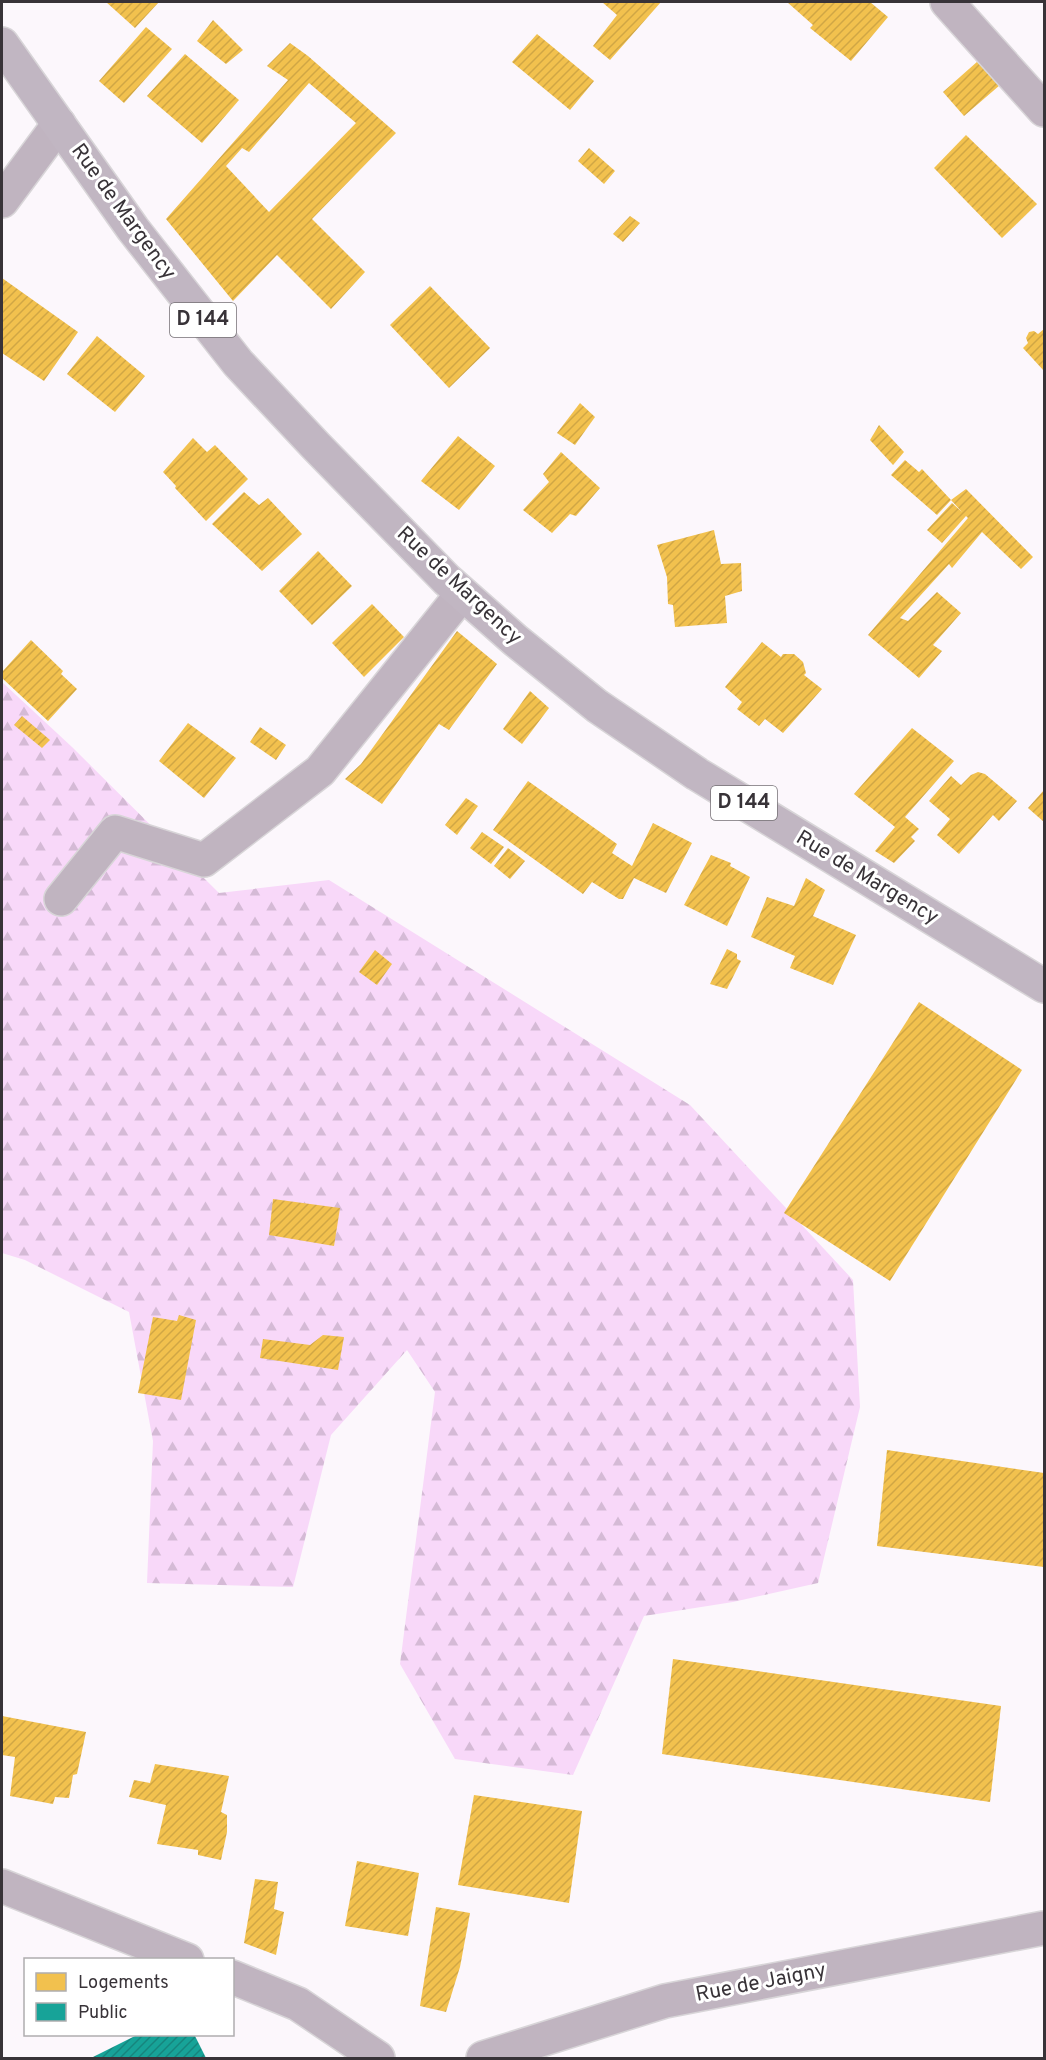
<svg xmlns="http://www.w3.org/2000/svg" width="1046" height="2060" font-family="Overpass,sans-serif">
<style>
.forest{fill:url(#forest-firs)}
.homes{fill:url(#homes-hatch);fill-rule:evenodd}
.public{fill:url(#public-hatch)}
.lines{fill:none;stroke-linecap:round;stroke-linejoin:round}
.minor-casing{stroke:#d8d5d8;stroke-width:36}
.major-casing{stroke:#d8d5d8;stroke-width:36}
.minor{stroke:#c0b4c0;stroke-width:33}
.major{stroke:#c1b6c2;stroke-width:33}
.labels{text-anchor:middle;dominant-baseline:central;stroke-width:6;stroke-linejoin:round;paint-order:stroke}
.shield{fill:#fff;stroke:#747074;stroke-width:1.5}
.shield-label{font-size:20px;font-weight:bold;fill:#383338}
.street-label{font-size:21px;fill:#383338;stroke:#fff}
</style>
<defs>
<pattern id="forest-firs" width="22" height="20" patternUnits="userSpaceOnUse" patternTransform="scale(1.5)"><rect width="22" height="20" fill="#f8d8f9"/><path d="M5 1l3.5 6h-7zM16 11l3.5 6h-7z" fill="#d5bad6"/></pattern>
<pattern id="homes-hatch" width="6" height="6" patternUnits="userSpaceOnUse" patternTransform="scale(1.5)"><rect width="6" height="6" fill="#f2c14e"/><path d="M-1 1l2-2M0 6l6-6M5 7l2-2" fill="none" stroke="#d0a645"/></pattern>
<pattern id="public-hatch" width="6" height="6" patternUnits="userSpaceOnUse" patternTransform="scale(1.5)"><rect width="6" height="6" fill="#17a398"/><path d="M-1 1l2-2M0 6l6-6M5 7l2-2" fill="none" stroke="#16857d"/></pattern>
</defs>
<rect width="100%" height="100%" fill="#fcf7fc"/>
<polygon class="forest" points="2,682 72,747 219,893 329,880 690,1105 853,1280 860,1407 818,1583 733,1602 644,1616 573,1775 455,1759 400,1664 435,1392 407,1350 331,1435 293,1587 147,1583 153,1441 129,1312 25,1260 2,1253"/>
<g class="homes">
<polygon points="106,2 159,2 135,28"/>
<polygon points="602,2 661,2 610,60 593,46 617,15"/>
<polygon points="787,2 870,2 888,17 851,61 810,28 813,25"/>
<polygon points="213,20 243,50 226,64 197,41"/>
<polygon points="146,27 172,49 124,103 99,81"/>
<polygon points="537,34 594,81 570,110 512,62"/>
<path d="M 290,43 L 308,56 L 396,133 L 312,219 L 365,272 L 331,309 L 277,255 L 233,301 L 166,219 L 288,80 L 267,66 ZM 309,83 L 356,123 L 269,212 L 226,166 L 242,148 L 249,152 Z"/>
<polygon points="185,54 239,100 202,143 147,96"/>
<polygon points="978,61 1000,85 964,116 943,92"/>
<polygon points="966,135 1037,204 1002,238 934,168"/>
<polygon points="589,148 615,171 604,184 578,161"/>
<polygon points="630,216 640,223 623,242 613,234"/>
<polygon points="2,278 78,332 44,381 2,353"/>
<polygon points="430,286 490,348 449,388 390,325"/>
<polygon points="1044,329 1044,371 1023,348 1028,343 1026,338 1029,332 1034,331 1038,334"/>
<polygon points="97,336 145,376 115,412 67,374"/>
<polygon points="580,403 595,417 575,445 557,433"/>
<polygon points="879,425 904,452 893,465 870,440"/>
<polygon points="458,436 495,466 459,510 421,481"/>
<polygon points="193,438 207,452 215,445 248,479 206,521 175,488 176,486 163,472"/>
<polygon points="561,452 600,488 576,516 570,514 552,533 523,510 549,482 543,474"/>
<polygon points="905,460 919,472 922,469 951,500 937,515 891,475"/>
<polygon points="966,489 1033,557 1021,569 982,532 952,568 949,564 900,618 908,621 937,592 961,613 933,645 942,651 919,678 868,635 968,518 966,516 942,543 927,530 952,503 962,512 951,500"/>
<polygon points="244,492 259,505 268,498 302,534 262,571 212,524"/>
<polygon points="714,530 721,564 741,563 742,591 725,596 727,623 675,627 673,605 668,604 667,577 657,545"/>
<polygon points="318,551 352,586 312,625 279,591"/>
<polygon points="372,604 404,637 364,677 332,643"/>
<polygon points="457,631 497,664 449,730 439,724 382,804 345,779 361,764"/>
<polygon points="31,640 63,671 61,674 77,689 48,721 2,678 2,672"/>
<polygon points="762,642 781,657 783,654 794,654 803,662 806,673 804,675 822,689 783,733 765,719 759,726 737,709 742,702 725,687"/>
<polygon points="530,691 549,708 522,744 503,729"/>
<polygon points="22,716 50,740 42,748 14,725"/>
<polygon points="188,723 236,758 204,798 159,761"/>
<polygon points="260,727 286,745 276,760 250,742"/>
<polygon points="912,728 954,761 905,817 919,829 911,837 915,841 894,863 875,851 895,827 854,794"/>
<polygon points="978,772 985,774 1017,801 999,821 993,815 959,854 937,835 950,819 929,801 951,776 961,785 971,775"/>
<polygon points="528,781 617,844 612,853 632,866 653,823 692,843 666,893 634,878 623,899 619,899 592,882 583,894 493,830"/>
<polygon points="1044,790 1044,822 1028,808"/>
<polygon points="466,798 478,806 457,835 445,825"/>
<polygon points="482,832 504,847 491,864 470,848"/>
<polygon points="508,848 525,861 510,879 494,866"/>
<polygon points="711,855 731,863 730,866 750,877 727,926 684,905"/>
<polygon points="806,878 825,890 813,916 856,935 833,985 790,968 795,956 751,937 767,897 794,906"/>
<polygon points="727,949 737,954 737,959 741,961 727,989 710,984"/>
<polygon points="375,950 392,964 377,985 359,972"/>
<polygon points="919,1002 1022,1070 890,1281 784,1213"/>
<polygon points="273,1199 340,1208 334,1246 269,1235"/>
<polygon points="179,1315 196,1320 181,1400 138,1393 153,1317 177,1321"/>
<polygon points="323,1335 344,1337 338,1370 260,1358 263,1339 310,1345"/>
<polygon points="887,1450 1044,1473 1044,1567 877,1546"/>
<polygon points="673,1659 1001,1706 990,1802 662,1754"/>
<polygon points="2,1716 86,1732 77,1774 73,1775 69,1798 55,1797 53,1804 10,1796 15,1757 2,1755"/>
<polygon points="155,1764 229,1776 221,1812 227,1815 227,1832 221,1860 198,1855 198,1850 157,1844 166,1805 129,1797 134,1780 150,1783"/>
<polygon points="474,1795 582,1811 569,1903 458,1885"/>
<polygon points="357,1861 419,1873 408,1936 345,1926"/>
<polygon points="255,1879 278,1882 274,1909 284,1912 276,1955 244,1943"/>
<polygon points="436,1907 470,1913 460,1967 446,2012 420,2006"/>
</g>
<polygon class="public" points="139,2034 194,2034 206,2058 91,2058"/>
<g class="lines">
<defs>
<g id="minor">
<polyline points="947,2 1044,110"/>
<polyline points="2,201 59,124"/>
<polyline points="61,899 115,832 204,860 320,771 462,594"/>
<polyline points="2,1886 187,1960"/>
<polyline points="232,1977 298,2004 378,2058"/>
<polyline points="483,2058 665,2001 1044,1928"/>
</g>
<polyline id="major" points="2,44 133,229 238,363 316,446 447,580 515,640 597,706 697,774 1044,986"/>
</defs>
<use href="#minor" class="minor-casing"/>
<use href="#major" class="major-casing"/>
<use href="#minor" class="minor"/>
<use href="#major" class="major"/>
</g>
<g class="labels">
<g class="shield">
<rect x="170" y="303" width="66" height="34" rx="4.5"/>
<rect x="711" y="786" width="66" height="34" rx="4.5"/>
</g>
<g class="shield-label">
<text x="203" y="320">D 144</text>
<text x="744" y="803">D 144</text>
</g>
<g class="street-label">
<text transform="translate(123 212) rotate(54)">Rue de Margency</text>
<text transform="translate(459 586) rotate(43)">Rue de Margency</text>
<text transform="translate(867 878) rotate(31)">Rue de Margency</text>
<text transform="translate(761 1983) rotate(-11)">Rue de Jaigny</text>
</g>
</g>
<rect width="1046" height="2060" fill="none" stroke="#383338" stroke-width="6"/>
<rect x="24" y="1958" width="210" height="78" fill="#ffffff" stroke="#afadaf" stroke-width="1.5"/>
<rect x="36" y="1973" width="30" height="18" fill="#f2c14e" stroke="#afadaf" stroke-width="1.5"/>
<text x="78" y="1988" font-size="18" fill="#383338">Logements</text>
<rect x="36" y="2003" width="30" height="18" fill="#17a398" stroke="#afadaf" stroke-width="1.5"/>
<text x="78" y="2018" font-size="18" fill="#383338">Public</text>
</svg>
